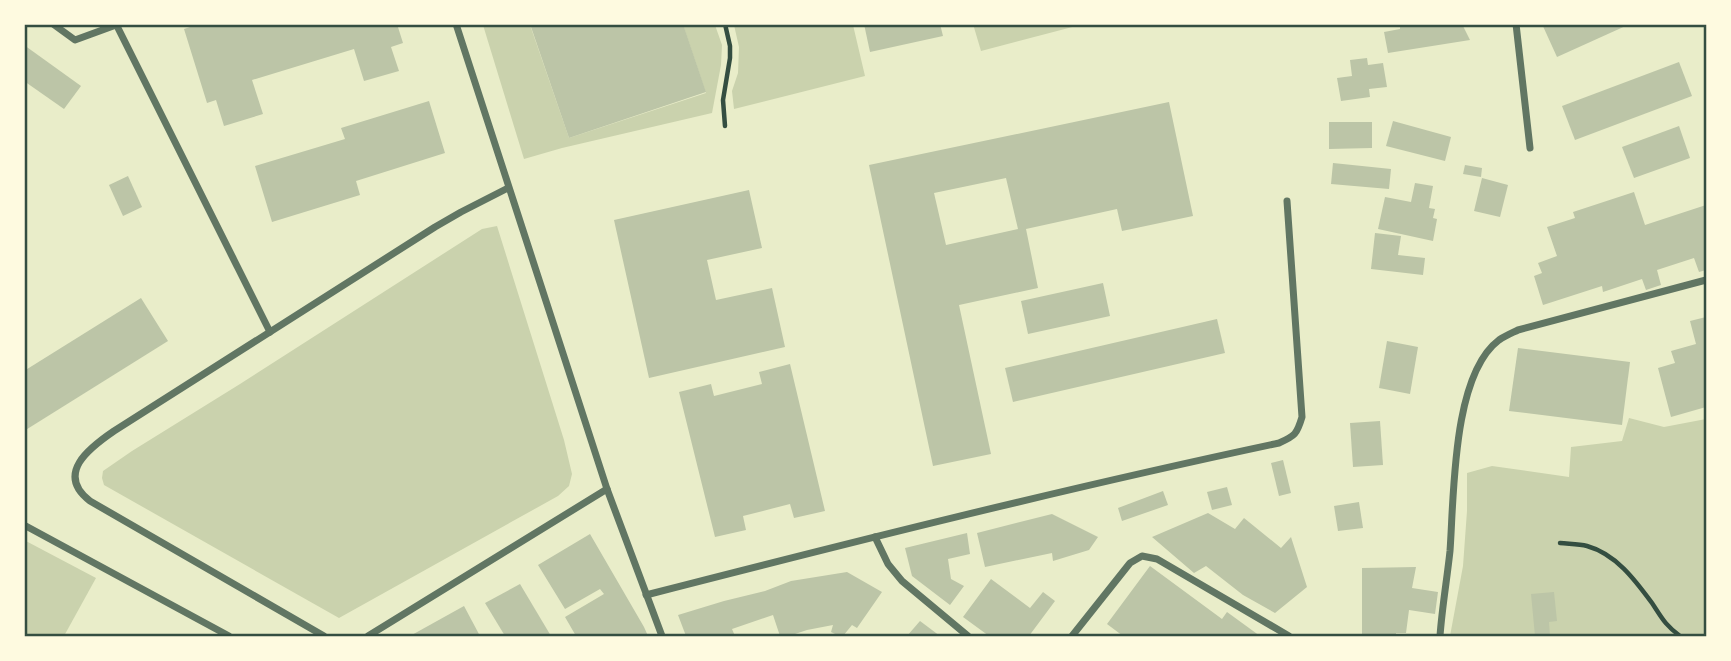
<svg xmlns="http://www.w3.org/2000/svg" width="1731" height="661" font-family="'Work Sans',sans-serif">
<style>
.green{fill:#cad2ad}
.building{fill:#bcc5a7;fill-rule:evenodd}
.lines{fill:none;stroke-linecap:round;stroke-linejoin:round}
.path{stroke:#344e41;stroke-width:4.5}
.minor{stroke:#617663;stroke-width:7}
.neatline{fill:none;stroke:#344e41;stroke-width:2.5}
</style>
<rect width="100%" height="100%" fill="#e9edc9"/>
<g class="green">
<polygon points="973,24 1080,24 1080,25 981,51"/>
<polygon points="483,25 530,25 569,138 706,93 683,25 715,25 722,45 721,65 712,113 562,148 524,159"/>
<polygon points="734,25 853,25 865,76 734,109 732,91 738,73 739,47"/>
<polygon points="497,226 564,440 572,474 569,486 558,496 339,618 104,485 102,478 103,471 132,451 240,384 482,229"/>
<polygon points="1629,418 1664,427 1706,419 1706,636 1450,636 1463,566 1467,511 1467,473 1492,466 1569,477 1571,447 1622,441"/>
<polygon points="24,540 96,578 64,636 25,636"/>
</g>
<g class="building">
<polygon points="199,24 397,24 403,43 391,47 399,71 364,81 354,49 252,80 263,114 224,126 216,100 207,103 184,29"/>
<polygon points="530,24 683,24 706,92 569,138"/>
<polygon points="864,24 940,24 943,36 870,52"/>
<polygon points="1400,24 1462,24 1470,40 1388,53 1384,32 1400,29"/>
<polygon points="1542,24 1630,24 1557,57"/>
<polygon points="24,45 81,86 64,109 24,81"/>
<polygon points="1367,58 1368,65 1383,63 1387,87 1369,89 1370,97 1341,101 1337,78 1352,76 1350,60"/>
<polygon points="1679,62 1692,96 1575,140 1562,106"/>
<polygon points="429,101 445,153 356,181 360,195 272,222 255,166 345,139 341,128"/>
<path d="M 1169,102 L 1193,216 L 1122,231 L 1117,209 L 1026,229 L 1038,288 L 959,305 L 991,454 L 933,466 L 869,165 ZM 1006,178 L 1018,229 L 946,245 L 934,193 Z"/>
<polygon points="1393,121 1451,137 1445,161 1386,146"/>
<polygon points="1329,122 1372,122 1372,148 1329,149"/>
<polygon points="1679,126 1690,158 1634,178 1622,147"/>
<polygon points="1333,163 1391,169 1389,189 1331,184"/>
<polygon points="1465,165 1482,168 1481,177 1463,174"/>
<polygon points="128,176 142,207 123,216 109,185"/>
<polygon points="1482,178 1508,185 1500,217 1474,211"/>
<polygon points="1415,183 1433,186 1429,208 1435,209 1433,218 1437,219 1433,241 1378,229 1385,197 1411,202"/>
<polygon points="749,190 762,248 707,260 716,300 772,288 785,347 649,378 614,220"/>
<polygon points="1634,192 1645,225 1706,205 1706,270 1699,272 1694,258 1657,270 1661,285 1646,290 1642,279 1603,292 1602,286 1543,305 1534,276 1542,273 1538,263 1557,256 1547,227 1575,218 1573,212"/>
<polygon points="1375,233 1401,236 1398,255 1425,258 1423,275 1371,269"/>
<polygon points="1103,283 1110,316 1028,334 1021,301"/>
<polygon points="141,298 168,341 24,431 24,371"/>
<polygon points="1706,317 1706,407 1671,417 1658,368 1675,363 1671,351 1696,344 1690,321"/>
<polygon points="1217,319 1225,353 1013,402 1005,368"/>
<polygon points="1387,341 1418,347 1410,394 1379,388"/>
<polygon points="1518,348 1630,362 1622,425 1509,411"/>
<polygon points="790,364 825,511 794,518 790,504 743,516 746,530 715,537 679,392 711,384 714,396 762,384 759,372"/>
<polygon points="1380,421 1383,465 1353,467 1350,423"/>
<polygon points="1283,460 1291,493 1279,496 1271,463"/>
<polygon points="1227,487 1232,505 1212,510 1207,492"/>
<polygon points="1163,491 1168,505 1122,521 1118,508"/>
<polygon points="1359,502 1363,528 1338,531 1334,506"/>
<polygon points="1208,513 1235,529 1244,518 1281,548 1291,537 1307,587 1275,613 1243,595 1206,566 1194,573 1152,537"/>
<polygon points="1052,514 1098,537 1089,550 1053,561 1052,553 985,567 977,533"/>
<polygon points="967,533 970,554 948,559 951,579 964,586 950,605 912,576 905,548"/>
<polygon points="590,534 644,627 648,636 576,636 565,617 604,594 600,589 565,609 538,565"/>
<polygon points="1150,566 1222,619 1227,612 1260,636 1123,636 1107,624"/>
<polygon points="1416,567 1412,588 1438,592 1435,614 1409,610 1406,633 1396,633 1396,636 1362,636 1362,568"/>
<polygon points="847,572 882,592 857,628 852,625 843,636 839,636 831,632 833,625 807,630 789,636 780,636 773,615 732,629 735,636 686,636 678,615 724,601 765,591 791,581"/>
<polygon points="991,579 1030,608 1043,592 1055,601 1029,636 989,636 963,617"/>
<polygon points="520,584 551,636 505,636 485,603"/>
<polygon points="1554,592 1557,621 1549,622 1550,636 1535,636 1531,594"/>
<polygon points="464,606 480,636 410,636"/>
<polygon points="920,621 940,636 907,636"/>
</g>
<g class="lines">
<g class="path">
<polyline points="725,24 730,46 730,58 723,100 725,126"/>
<path d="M 1560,543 C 1569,544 1579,544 1587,546 C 1616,554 1635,580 1652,603 C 1662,618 1665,625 1680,636"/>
</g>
<g class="minor">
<polyline points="53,24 75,40 116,25"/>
<polyline points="116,24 270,332"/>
<polyline points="456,24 607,489 662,636"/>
<polyline points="1516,24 1530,148"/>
<polyline points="24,525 229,636"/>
<polyline points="875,537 888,564 902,581 968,636"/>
<path d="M 646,595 C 856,541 1067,488 1279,443 C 1295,436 1297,434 1302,417 L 1287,201"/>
<path d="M 324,636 L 90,501 C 55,474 89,448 114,431 L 435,227 L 461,212 L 508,188"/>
<polyline points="368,636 607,489"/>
<polyline points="1072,636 1130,563 1142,556 1157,559 1289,636"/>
<path d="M 1440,636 C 1442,608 1447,579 1450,551 C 1454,497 1452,375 1499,340 C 1505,336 1512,333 1518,330 L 1706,280"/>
</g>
</g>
<rect width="1731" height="661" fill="none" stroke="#fefae0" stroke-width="52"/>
<rect x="26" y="26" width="1679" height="609" class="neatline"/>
</svg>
